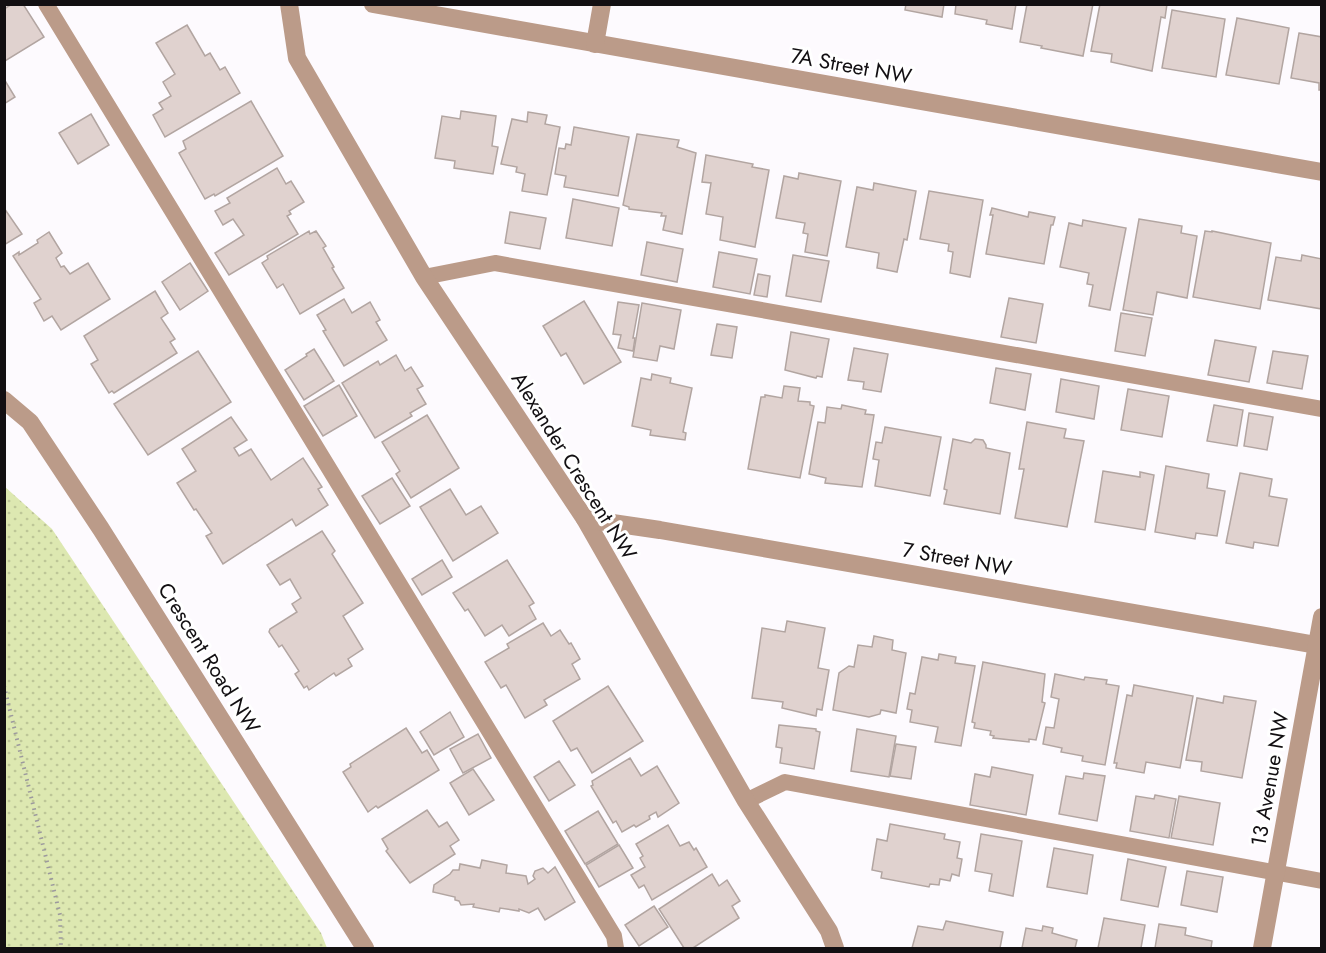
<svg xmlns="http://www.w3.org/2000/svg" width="1326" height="953" font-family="Jost,sans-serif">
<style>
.park{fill:url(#park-dots)}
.building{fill:#e0d2cf;stroke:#b2a5a1;stroke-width:1.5}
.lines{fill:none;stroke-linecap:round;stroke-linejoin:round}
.path{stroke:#9c999d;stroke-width:4;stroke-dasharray:1.5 4.5;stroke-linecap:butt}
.lane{stroke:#bb9b89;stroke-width:16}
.street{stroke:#bb9b89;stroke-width:18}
.labels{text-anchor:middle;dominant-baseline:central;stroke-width:6;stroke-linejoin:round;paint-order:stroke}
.street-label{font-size:21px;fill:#120f12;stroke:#fff}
</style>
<defs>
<pattern id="park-dots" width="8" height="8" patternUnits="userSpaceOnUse" patternTransform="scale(1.5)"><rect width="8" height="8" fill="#dde8b1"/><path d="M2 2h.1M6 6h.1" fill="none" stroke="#bdc697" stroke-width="1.8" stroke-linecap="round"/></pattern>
</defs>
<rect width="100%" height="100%" fill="#fdfafe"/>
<polygon class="park" points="4,486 52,529 321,933 327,948 5,948"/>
<g class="building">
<polygon points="12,4 23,4 44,37 5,61 4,9"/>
<polygon points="906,4 944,4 942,17 905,10"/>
<polygon points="956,4 1016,4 1012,29 986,24 987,20 955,14"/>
<polygon points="1027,4 1093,4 1083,56 1041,48 1042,46 1020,42"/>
<polygon points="1100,4 1167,4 1165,18 1161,17 1152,71 1111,62 1112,54 1091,51"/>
<polygon points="1172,10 1225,19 1216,77 1162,68"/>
<polygon points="1237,18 1289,28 1279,84 1226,75"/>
<polygon points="187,25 205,56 210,53 220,70 225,67 240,93 165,137 153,115 163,109 159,103 171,96 163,82 175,74 156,43"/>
<polygon points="1299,33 1322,37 1322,90 1319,90 1319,83 1291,78"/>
<polygon points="4,79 15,97 4,104"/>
<polygon points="251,101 283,156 215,196 214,194 205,199 179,153 186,149 183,141"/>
<polygon points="461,111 496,116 492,146 498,147 493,174 454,168 455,161 435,158 442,116 460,119"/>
<polygon points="528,112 547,115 545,124 560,127 547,195 522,191 525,174 516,172 517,167 501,164 512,119 527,122"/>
<polygon points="91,114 109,145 78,164 59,133"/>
<polygon points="574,127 629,137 618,196 564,187 566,176 555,174 559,148 565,149 566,144 571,145"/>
<polygon points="637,134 679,140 677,147 696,153 682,234 663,230 666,216 661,216 662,213 629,209 629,207 623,205"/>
<polygon points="706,155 753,164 752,167 769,170 755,247 720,240 723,217 706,214 711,183 702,182"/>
<polygon points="277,168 286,184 291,181 304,202 289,211 291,214 287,216 298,234 229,275 215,253 244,235 233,219 223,225 215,211 230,203 227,198"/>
<polygon points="799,173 841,181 827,256 805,252 808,234 803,233 805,223 776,218 784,176 798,179"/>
<polygon points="874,183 916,191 907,240 904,239 897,272 877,268 879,253 846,247 857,187 873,190"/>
<polygon points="929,191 983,200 970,277 950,273 953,252 948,251 949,244 920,239"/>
<polygon points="573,199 619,208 612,246 566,238"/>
<polygon points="4,208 22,234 4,245"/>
<polygon points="992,208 1028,217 1029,212 1055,217 1053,225 1051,225 1044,264 986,254 993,215 990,215"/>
<polygon points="510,212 546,218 540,249 505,243"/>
<polygon points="1139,219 1182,226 1181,233 1197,236 1187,298 1157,292 1153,315 1123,310"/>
<polygon points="1083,220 1126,228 1110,310 1089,306 1093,285 1087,284 1089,273 1060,267 1069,223 1082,226"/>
<polygon points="309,231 310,234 316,231 326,246 323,248 334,267 332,268 344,288 300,314 283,284 277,288 262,263 268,259 267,256"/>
<polygon points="1205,231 1212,232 1212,231 1271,243 1260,309 1193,297"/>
<polygon points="49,232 62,253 56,258 61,267 64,266 70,274 88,263 110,299 61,330 52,316 44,321 34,303 41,299 13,256 19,252 19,255 38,243 37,240"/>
<polygon points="647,242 683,249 677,282 641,275"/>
<polygon points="719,252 757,259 750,294 713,287"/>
<polygon points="793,255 829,261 821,302 786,296"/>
<polygon points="1302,255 1322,259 1322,309 1268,300 1276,257 1301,261"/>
<polygon points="190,263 208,291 180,310 162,282"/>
<polygon points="758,274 770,276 767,297 754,295"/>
<polygon points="155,291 168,313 161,318 175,339 170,342 177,353 114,393 112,391 109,393 91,364 98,360 84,336"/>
<polygon points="1009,298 1043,304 1036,343 1001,337"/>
<polygon points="344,299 352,313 370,302 380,320 376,322 387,340 344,366 323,331 326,330 317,315"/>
<polygon points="584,301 621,362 584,384 566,353 561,356 543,326"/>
<polygon points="618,302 639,305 633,338 635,338 633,351 618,348 621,335 613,334"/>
<polygon points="642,303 681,310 674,349 660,346 657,361 633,357"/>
<polygon points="1121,313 1152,318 1145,356 1115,351"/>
<polygon points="717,324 737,327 732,358 711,355"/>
<polygon points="791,332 829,339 822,377 817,376 816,378 785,370"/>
<polygon points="1215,340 1256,347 1249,382 1208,375"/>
<polygon points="854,348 888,354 881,392 863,389 864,382 848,380"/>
<polygon points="314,349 334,381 304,400 285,370 307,356 306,354"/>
<polygon points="198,351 231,402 148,455 114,404"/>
<polygon points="1273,351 1308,356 1302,389 1267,383"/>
<polygon points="396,355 405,371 411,367 423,386 417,389 426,404 410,413 412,416 375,438 342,383 378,361 380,365"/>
<polygon points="996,368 1031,374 1025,410 990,403"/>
<polygon points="652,374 671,378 670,383 692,388 683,432 686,433 685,440 650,435 651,430 632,426 641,378 651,380"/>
<polygon points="1061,379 1099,386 1094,419 1056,412"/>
<polygon points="339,385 357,416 323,436 304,406"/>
<polygon points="784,386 800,388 798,401 810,402 810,405 814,406 800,478 748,469 761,397 765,397 765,395 782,398"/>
<polygon points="1128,389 1169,396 1162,437 1121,430"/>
<polygon points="842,405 866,410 865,414 874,415 862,487 825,483 826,478 809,474 818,422 825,423 827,407 841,409"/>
<polygon points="1214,405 1243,410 1237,446 1207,441"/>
<polygon points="1249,413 1273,417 1267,450 1244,446"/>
<polygon points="427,415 459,468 411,498 396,474 400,471 382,442"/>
<polygon points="231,417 247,440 234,448 239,456 251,449 271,480 303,458 322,487 318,489 328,505 296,526 292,519 223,564 206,536 212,533 196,509 194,510 177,483 196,471 182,449"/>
<polygon points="1027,422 1066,429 1064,438 1084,441 1067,527 1015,518 1024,469 1019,469"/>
<polygon points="885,427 941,437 930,496 875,486 879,460 873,459 876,442 882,443"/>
<polygon points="953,439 971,443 975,439 983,440 986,445 986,448 1010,453 1000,514 944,504 947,490 944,489"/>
<polygon points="1166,466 1209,474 1207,488 1225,491 1217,536 1196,533 1195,539 1155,532"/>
<polygon points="1103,471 1140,477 1140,472 1154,475 1145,530 1095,522"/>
<polygon points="1240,473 1272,479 1269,496 1287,499 1278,546 1254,542 1253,548 1226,543"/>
<polygon points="392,478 410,506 380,524 362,496"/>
<polygon points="450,489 466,515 481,506 498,533 453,561 420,507"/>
<polygon points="322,531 335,551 332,554 363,603 343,616 363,649 348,659 352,666 336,676 334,673 309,690 307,686 304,688 295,674 299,671 282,645 279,647 269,632 270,629 297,612 292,604 301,598 290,579 280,585 267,565"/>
<polygon points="442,560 452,577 422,595 412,579"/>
<polygon points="507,560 534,603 529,606 536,619 509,636 502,625 485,636 468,609 465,611 453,593"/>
<polygon points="787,621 825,628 818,668 829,670 822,710 817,709 816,716 782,708 783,702 752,698 762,628 785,632"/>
<polygon points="543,623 551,636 560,630 569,644 571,643 580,659 572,664 580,679 544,700 547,705 525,718 506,685 501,688 485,662 509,648 507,644"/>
<polygon points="874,636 893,640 892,650 906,653 896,713 881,710 880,714 869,717 833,710 839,673 849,666 854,667 858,645 872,647"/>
<polygon points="939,654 956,657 955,663 975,666 961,746 935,742 938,727 910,722 912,710 907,709 910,693 915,694 922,657 938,660"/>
<polygon points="983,662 1045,674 1042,702 1045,703 1036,740 1029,739 1029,742 993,738 994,736 990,735 991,731 974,728 975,723 972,722"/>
<polygon points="1055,674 1084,680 1085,677 1107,680 1106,684 1119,686 1105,765 1082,761 1083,756 1061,752 1062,748 1043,744 1046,727 1054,728 1059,699 1051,697"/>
<polygon points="1134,685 1193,696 1180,768 1146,762 1144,773 1116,768 1117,763 1114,763 1127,695 1132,696"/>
<polygon points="608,686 643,741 592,773 577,748 571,751 553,721"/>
<polygon points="1224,696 1256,701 1242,778 1201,771 1202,762 1186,760 1197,698 1223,703"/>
<polygon points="450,712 464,737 434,755 420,732"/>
<polygon points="779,725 816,729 816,731 820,732 814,769 780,763 782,748 776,747"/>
<polygon points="406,728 422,753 427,750 439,770 378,808 376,806 368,812 343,772 351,767 350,764"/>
<polygon points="857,729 896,736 889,777 851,771"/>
<polygon points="478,734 491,758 463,773 450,749"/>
<polygon points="896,744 916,747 911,779 890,776"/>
<polygon points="630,758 641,776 657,766 679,803 658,817 656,812 649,816 650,819 636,827 634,825 622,832 616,821 613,823 591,786 593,785 592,781"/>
<polygon points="559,761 575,785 549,801 534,777"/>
<polygon points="992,767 1033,775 1026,815 970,805 975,774 990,777"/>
<polygon points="473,769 494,800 469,815 450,783"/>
<polygon points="1084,773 1105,776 1097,821 1059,814 1066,776 1083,779"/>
<polygon points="1155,795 1176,799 1169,838 1130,831 1136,796 1154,799"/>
<polygon points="1179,796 1220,803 1213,845 1171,838"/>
<polygon points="427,810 439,827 447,822 459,840 450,846 455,854 410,883 386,851 388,849 382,839"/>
<polygon points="598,811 618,844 585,864 565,831"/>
<polygon points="890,824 945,834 944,839 960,842 957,858 962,859 959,876 952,874 950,881 940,879 939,885 930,884 929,887 881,878 882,872 872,870 877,839 887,841"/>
<polygon points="668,825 680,846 689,842 694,850 696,848 707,867 652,900 644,885 639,888 631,875 645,867 640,858 643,856 636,844"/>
<polygon points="981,834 1022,841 1013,896 989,891 992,874 975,871"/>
<polygon points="619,845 633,868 599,887 586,865"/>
<polygon points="1054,848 1093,855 1087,894 1047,887"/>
<polygon points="1128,859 1166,867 1158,907 1121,900"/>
<polygon points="482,860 507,865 506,873 526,876 528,884 535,879 533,876 535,871 543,868 548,873 555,867 575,902 545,920 538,908 529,913 519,909 519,911 500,908 499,912 473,907 474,904 461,905 459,901 455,900 455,897 433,892 434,885 450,874 453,870 459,870 460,864 480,868"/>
<polygon points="1187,871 1223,877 1217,912 1181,905"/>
<polygon points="712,874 719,886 727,880 740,901 732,906 739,918 693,948 684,948 659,909"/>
<polygon points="654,906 668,927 639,946 625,925"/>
<polygon points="1104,918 1145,925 1141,948 1098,948"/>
<polygon points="946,921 1003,932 1000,948 912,948 918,926 943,930"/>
<polygon points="1159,924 1186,928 1185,935 1212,941 1211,948 1155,948"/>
<polygon points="1043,926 1053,928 1052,933 1077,940 1075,948 1022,948 1026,928 1042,931"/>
</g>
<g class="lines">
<polyline class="path" points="4,686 60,915 61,948"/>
<g class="lane">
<polyline points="46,4 614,936 616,948"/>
<polyline points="424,277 495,263 1322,409"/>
<polyline points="746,801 785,782 1322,881"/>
</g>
<g class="street">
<polyline points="289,4 297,58 424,277 585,519 746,801 829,931 835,948"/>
<polyline points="373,4 1322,172"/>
<polyline points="595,44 602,4"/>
<polyline points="4,400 30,422 101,529 365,948"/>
<polyline points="585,519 660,530 1322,646"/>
<polyline points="1262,948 1322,617"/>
</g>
</g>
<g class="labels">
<g class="street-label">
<text transform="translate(851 66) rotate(10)">7A Street NW</text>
<text transform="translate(574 466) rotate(58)">Alexander Crescent NW</text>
<text transform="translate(957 559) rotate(10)">7 Street NW</text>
<text transform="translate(209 658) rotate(58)">Crescent Road NW</text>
<text transform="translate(1270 779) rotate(-80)">13 Avenue NW</text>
</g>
</g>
<rect width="1326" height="953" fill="none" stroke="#120f12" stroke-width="12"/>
</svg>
